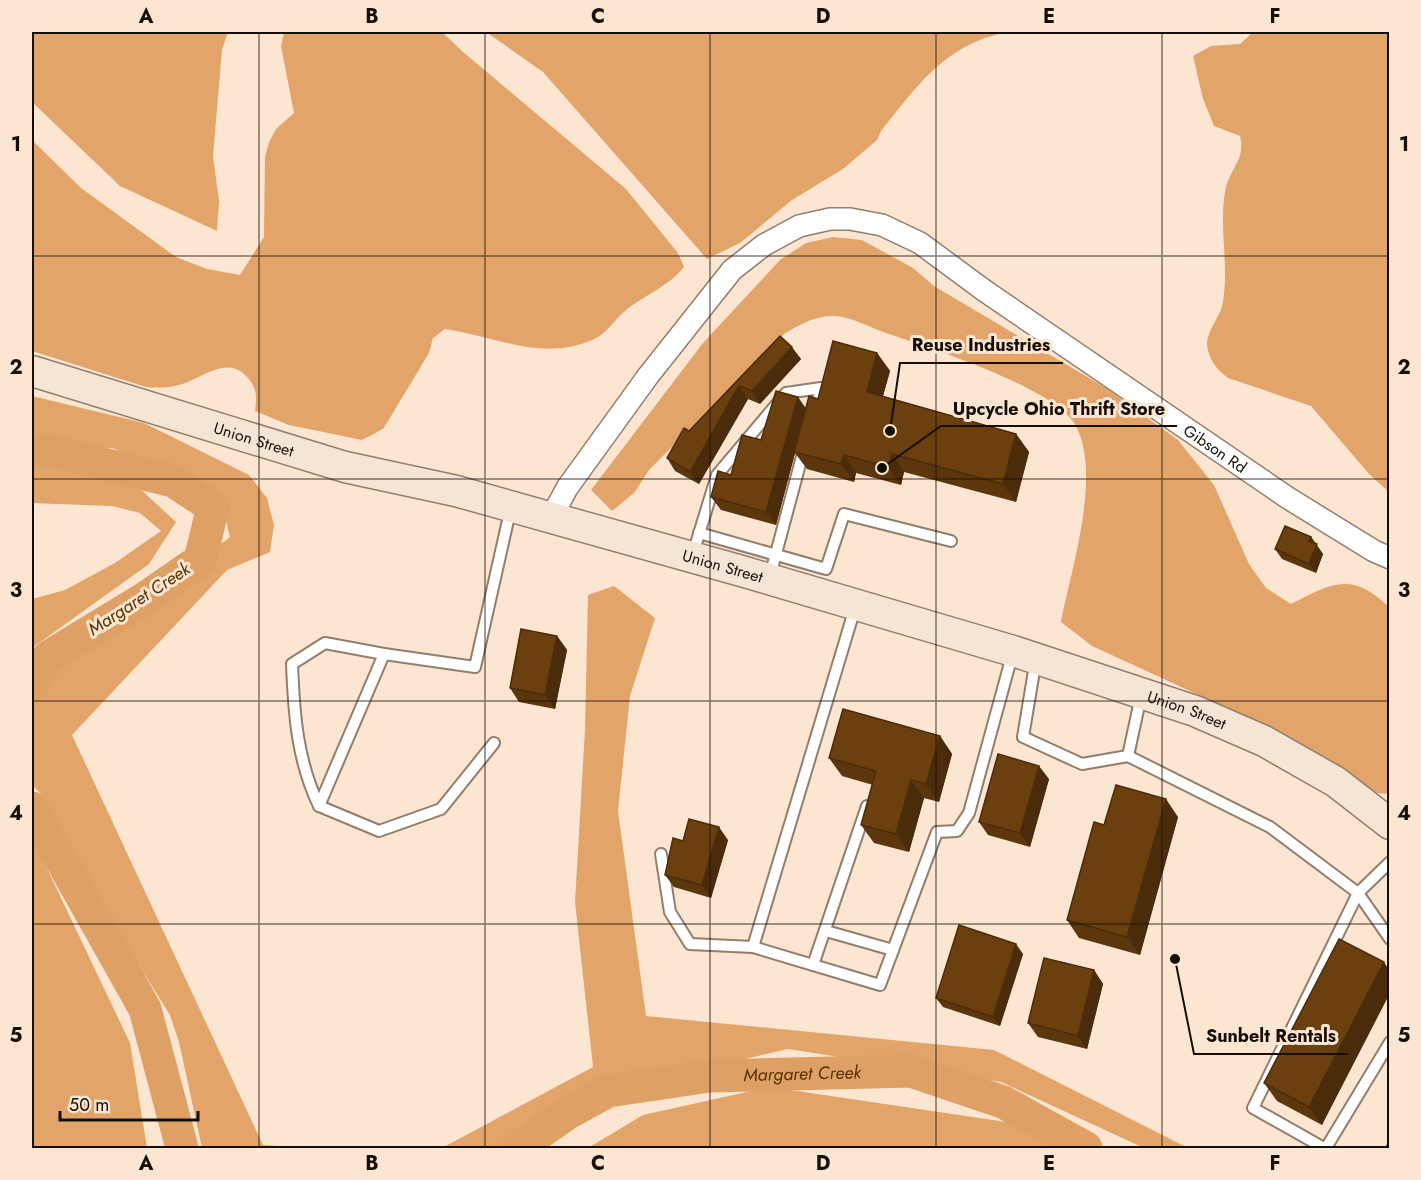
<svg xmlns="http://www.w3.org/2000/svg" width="1421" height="1180" font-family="Jost,sans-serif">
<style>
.forest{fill:#e3a469}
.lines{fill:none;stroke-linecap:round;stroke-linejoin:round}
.stream{stroke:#dfa065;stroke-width:5}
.river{stroke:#dfa065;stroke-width:33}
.service-casing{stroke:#927e6c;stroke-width:14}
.minor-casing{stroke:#927e6c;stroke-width:24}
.secondary-casing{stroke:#927e6c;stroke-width:33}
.service{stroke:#fff;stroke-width:10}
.minor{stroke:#fff;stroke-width:21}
.secondary{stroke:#f6e4d4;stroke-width:30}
.wall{fill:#5c360c}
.shaded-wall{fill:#4b2c0a}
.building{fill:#6b3f0e;stroke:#4b2c0a;stroke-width:1.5}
.grid{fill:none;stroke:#160f08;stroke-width:1.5;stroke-opacity:0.55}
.labels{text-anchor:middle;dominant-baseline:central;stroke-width:6;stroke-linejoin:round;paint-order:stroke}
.street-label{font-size:16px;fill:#160f08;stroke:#fce5d1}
.water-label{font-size:18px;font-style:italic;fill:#5a3200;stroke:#fce5d1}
.leader{fill:none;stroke:#160f08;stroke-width:2}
.callout-dot{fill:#160f08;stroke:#fce5d1;stroke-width:2}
.callout-label{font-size:18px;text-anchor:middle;font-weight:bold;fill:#160f08;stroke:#fce5d1;stroke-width:6;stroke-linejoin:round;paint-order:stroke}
.neatline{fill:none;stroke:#160f08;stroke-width:2}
.grid-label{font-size:20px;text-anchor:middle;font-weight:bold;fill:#160f08}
</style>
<rect width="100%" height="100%" fill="#fce5d1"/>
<g class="forest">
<polygon points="32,32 228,32 222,50 213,156 219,201 217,231 120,186 32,102"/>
<path d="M 284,32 L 442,32 L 462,51 L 626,189 L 678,253 L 684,267 C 669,286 645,295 626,310 C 614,320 607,334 592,340 C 543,362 494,336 445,329 L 433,338 L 429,353 L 391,416 L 383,429 L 362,440 L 289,425 L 255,411 C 257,397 257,388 247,377 C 228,354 201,379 179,385 C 168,388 158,388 146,387 L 32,351 L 32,140 L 81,188 L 176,257 L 207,269 L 240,275 L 264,237 L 265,157 L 269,142 L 276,129 L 294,113 L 281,46 Z"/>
<path d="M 486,32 L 1007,32 C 944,45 918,85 881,131 L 877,140 L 843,169 L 792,200 L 740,243 L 707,259 L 543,72 Z"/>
<path d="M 1253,32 L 1389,32 L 1389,492 L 1369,474 L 1311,406 L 1228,378 C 1217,370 1208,359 1207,344 C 1207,330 1221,316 1223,302 C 1229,265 1219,228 1225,192 C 1229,168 1246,161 1240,136 L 1214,126 L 1203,99 L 1193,56 L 1211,46 L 1240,44 Z"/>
<path d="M 833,237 L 862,240 L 913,268 L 934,286 L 1106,388 L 1178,440 L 1214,485 L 1249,564 L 1266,588 L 1291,604 C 1332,583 1352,571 1389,607 L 1389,794 L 1377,793 L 1242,715 L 1092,646 L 1061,622 C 1071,569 1102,476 1076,426 C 1057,388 927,347 886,333 C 871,328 850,316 834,316 C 814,316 801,324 784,334 L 649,470 L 634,493 L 612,511 L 591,490 L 703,343 L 780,260 L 806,243 Z"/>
<path d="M 32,396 L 144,423 L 249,475 L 267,498 L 274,525 L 270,552 L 227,570 L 72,735 L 263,1145 L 311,1148 L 202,1148 L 179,1042 L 170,1015 L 105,911 L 40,793 L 32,785 L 32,705 C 50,661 187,570 230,537 L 223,508 L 206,483 L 112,448 L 32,447 Z"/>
<polygon points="54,466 84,469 138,487 176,522 149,564 32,648 32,599 65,590 115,563 161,531 140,513 112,506 32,503 32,467"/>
<polygon points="614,586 655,618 630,696 618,811 646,1016 994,1050 1188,1148 1144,1148 1001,1082 788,1049 659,1079 603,1089 516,1148 442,1148 593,1067 575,902 585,730 588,595"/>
<polygon points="32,837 130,1043 147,1148 32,1148"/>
<polygon points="770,1087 1027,1125 1069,1148 588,1148 643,1115"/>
</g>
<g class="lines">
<polyline class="stream" points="32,1148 33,1148"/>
<g class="river">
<polyline points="32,451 46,450 173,481 213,507 200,560 145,598 48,657 32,685"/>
<polyline points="32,808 145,1009 182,1148"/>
<path id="s1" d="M 518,1148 L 568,1113 L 608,1091 L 710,1076 L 911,1071 L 1003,1102 L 1086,1148"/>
</g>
<defs>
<g id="service">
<polyline points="699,533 826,569 844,514 951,541"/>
<polyline points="692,557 717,475 786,393 821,388 818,399"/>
<polyline points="770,576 804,449"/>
<polyline points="855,608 753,947 880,985 937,832 957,831 969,813 1013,652"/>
<polyline points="1036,659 1023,737 1082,764 1128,756"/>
<polyline points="1141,696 1128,756 1270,827 1358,893 1390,862"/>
<polyline points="494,743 441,809 379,831 319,806 384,654 475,667 511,507"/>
<path d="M 319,806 C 297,760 294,714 292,664 L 325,643 L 384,654"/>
<polyline points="661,854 670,912 690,944 753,947"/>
<polyline points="826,931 893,950"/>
<polyline points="813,965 867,806"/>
<polyline points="1324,1148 1253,1108 1358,893 1390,939"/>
<polyline points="1326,1148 1390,1042"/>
</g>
<g id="minor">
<path id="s2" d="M 551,518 L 567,488 L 648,376 L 732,270 L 764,245 L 799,226 L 830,219 L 850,219 L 882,225 L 920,243 L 985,291 L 1288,498 L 1374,551 L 1390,558"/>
</g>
<g id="secondary">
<path id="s3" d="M 32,371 L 345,467 L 456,491 L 745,572 L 1013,651 L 1195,711 L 1264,741 L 1336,782 L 1390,824"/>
</g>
</defs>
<use href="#service" class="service-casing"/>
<use href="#minor" class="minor-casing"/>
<use href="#secondary" class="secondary-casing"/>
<use href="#service" class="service"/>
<use href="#minor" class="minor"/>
<use href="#secondary" class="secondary"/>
</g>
<g class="wall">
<polygon points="780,336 801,359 760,404 748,399 699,484 675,471 667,458 689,431"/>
<polygon points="877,353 890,371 883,396 1016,434 1029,452 1016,502 904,472 901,485 856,473 854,482 807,469 795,453 776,525 721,510 711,497 761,440 806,409"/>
<polygon points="1311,537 1323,554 1316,573 1282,559 1275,549"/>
<polygon points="557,636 567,650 555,709 519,702 510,688"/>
<polygon points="940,736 952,754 939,802 924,798 909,852 874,843 861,825 873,785 842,776 829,758"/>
<polygon points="1049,779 1030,847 988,835 979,822"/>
<polygon points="1178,817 1140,955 1079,938 1067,920 1104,825"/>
<polygon points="728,840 711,898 674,887 665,875 683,841"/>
<polygon points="1023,954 1000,1026 943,1007 936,998"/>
<polygon points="1094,970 1103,984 1087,1049 1038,1037 1028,1023"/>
<polygon points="1389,970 1322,1125 1277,1101 1264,1083"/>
</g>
<g class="shaded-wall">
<polygon points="792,347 801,359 760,404 752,391"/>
<polygon points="877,353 890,371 879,410 867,392"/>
<polygon points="739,386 748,399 699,484 690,472"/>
<polygon points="798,397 807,410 794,452 795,453 776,525 766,512"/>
<polygon points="1016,434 1029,452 1016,502 1003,484"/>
<polygon points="892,454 904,472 901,485 888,467"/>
<polygon points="844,455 856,473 854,482 841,464"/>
<polygon points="1311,537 1323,554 1316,573 1309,564 1309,541"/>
<polygon points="557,636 567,650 555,709 545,695"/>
<polygon points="940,736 952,754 939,802 926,784"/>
<polygon points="1039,766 1049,779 1030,847 1020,833"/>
<polygon points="911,780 924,798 909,852 896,834"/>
<polygon points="1166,799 1178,817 1140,955 1127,937"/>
<polygon points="719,827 728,840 711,898 702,885"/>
<polygon points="1016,944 1023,954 1000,1026 993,1017"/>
<polygon points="1384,962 1389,970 1389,995 1322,1125 1309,1107"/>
<polygon points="1094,970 1103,984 1087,1049 1078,1036"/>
</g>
<g class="building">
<polygon points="780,336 792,347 752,391 739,386 690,472 667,458 684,428 689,431"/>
<polygon points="833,341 877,353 867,392 1016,434 1003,484 892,454 888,467 844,455 841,464 794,452 809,396 818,399"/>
<polygon points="776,391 798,397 766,512 711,497 718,471 731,475 742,435 761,440"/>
<polygon points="1285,526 1311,537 1309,541 1317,544 1309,564 1275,549"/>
<polygon points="521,629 557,636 545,695 510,688"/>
<polygon points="843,709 940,736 926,784 911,780 896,834 861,825 876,771 829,758"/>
<polygon points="998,754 1039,766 1020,833 979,822"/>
<polygon points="1116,785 1166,799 1127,937 1067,920 1094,822 1104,825"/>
<polygon points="689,819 719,827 702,885 665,875 673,838 683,841"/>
<polygon points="959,925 1016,944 993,1017 936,998"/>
<polygon points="1339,939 1384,962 1309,1107 1264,1083"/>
<polygon points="1044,958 1094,970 1078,1036 1028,1023"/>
<polygon points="1389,1142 1389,1149 1385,1149"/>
</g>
<path class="grid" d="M 259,32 L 259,1148M 485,32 L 485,1148M 710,32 L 710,1148M 936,32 L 936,1148M 1162,32 L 1162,1148M 32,256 L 1390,256M 32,479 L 1390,479M 32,701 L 1390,701M 32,924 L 1390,924"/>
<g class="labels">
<g class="street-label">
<text stroke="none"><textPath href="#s3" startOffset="232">Union Street</textPath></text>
<text stroke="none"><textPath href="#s2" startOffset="874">Gibson Rd</textPath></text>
<text stroke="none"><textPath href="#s3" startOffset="718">Union Street</textPath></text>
<text stroke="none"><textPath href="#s3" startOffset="1204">Union Street</textPath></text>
</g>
<g class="water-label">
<text transform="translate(139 599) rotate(-33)">Margaret Creek</text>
<text stroke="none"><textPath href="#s1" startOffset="302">Margaret Creek</textPath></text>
</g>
</g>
<path class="leader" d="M890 431L900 363H1063M882 468L941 426H1177M1175 959L1194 1054H1348"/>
<g class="callout-dot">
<circle cx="890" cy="431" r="6"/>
<circle cx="882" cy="468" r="6"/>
<circle cx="1175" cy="959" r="6"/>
</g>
<g class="callout-label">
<text x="981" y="351">Reuse Industries</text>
<text x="1059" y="415">Upcycle Ohio Thrift Store</text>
<text x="1271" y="1042">Sunbelt Rentals</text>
</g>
<rect width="1421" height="1180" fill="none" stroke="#fce5d1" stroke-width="66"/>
<path d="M60 1111v9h138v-9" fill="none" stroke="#160f08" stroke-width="3"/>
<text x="69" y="1111" font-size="18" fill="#160f08" stroke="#fce5d1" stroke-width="4.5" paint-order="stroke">50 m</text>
<rect x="33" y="33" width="1355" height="1114" class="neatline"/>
<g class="grid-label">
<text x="146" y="23">A</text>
<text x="372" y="23">B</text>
<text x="598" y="23">C</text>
<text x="823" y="23">D</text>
<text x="1049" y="23">E</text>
<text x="1275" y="23">F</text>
<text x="16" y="151">1</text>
<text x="1404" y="151">1</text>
<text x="16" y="374">2</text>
<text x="1404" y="374">2</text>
<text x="16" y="597">3</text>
<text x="1404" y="597">3</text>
<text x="16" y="820">4</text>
<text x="1404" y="820">4</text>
<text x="16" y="1042">5</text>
<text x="1404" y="1042">5</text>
<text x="146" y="1170">A</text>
<text x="372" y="1170">B</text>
<text x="598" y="1170">C</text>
<text x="823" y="1170">D</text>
<text x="1049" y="1170">E</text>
<text x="1275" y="1170">F</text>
</g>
</svg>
